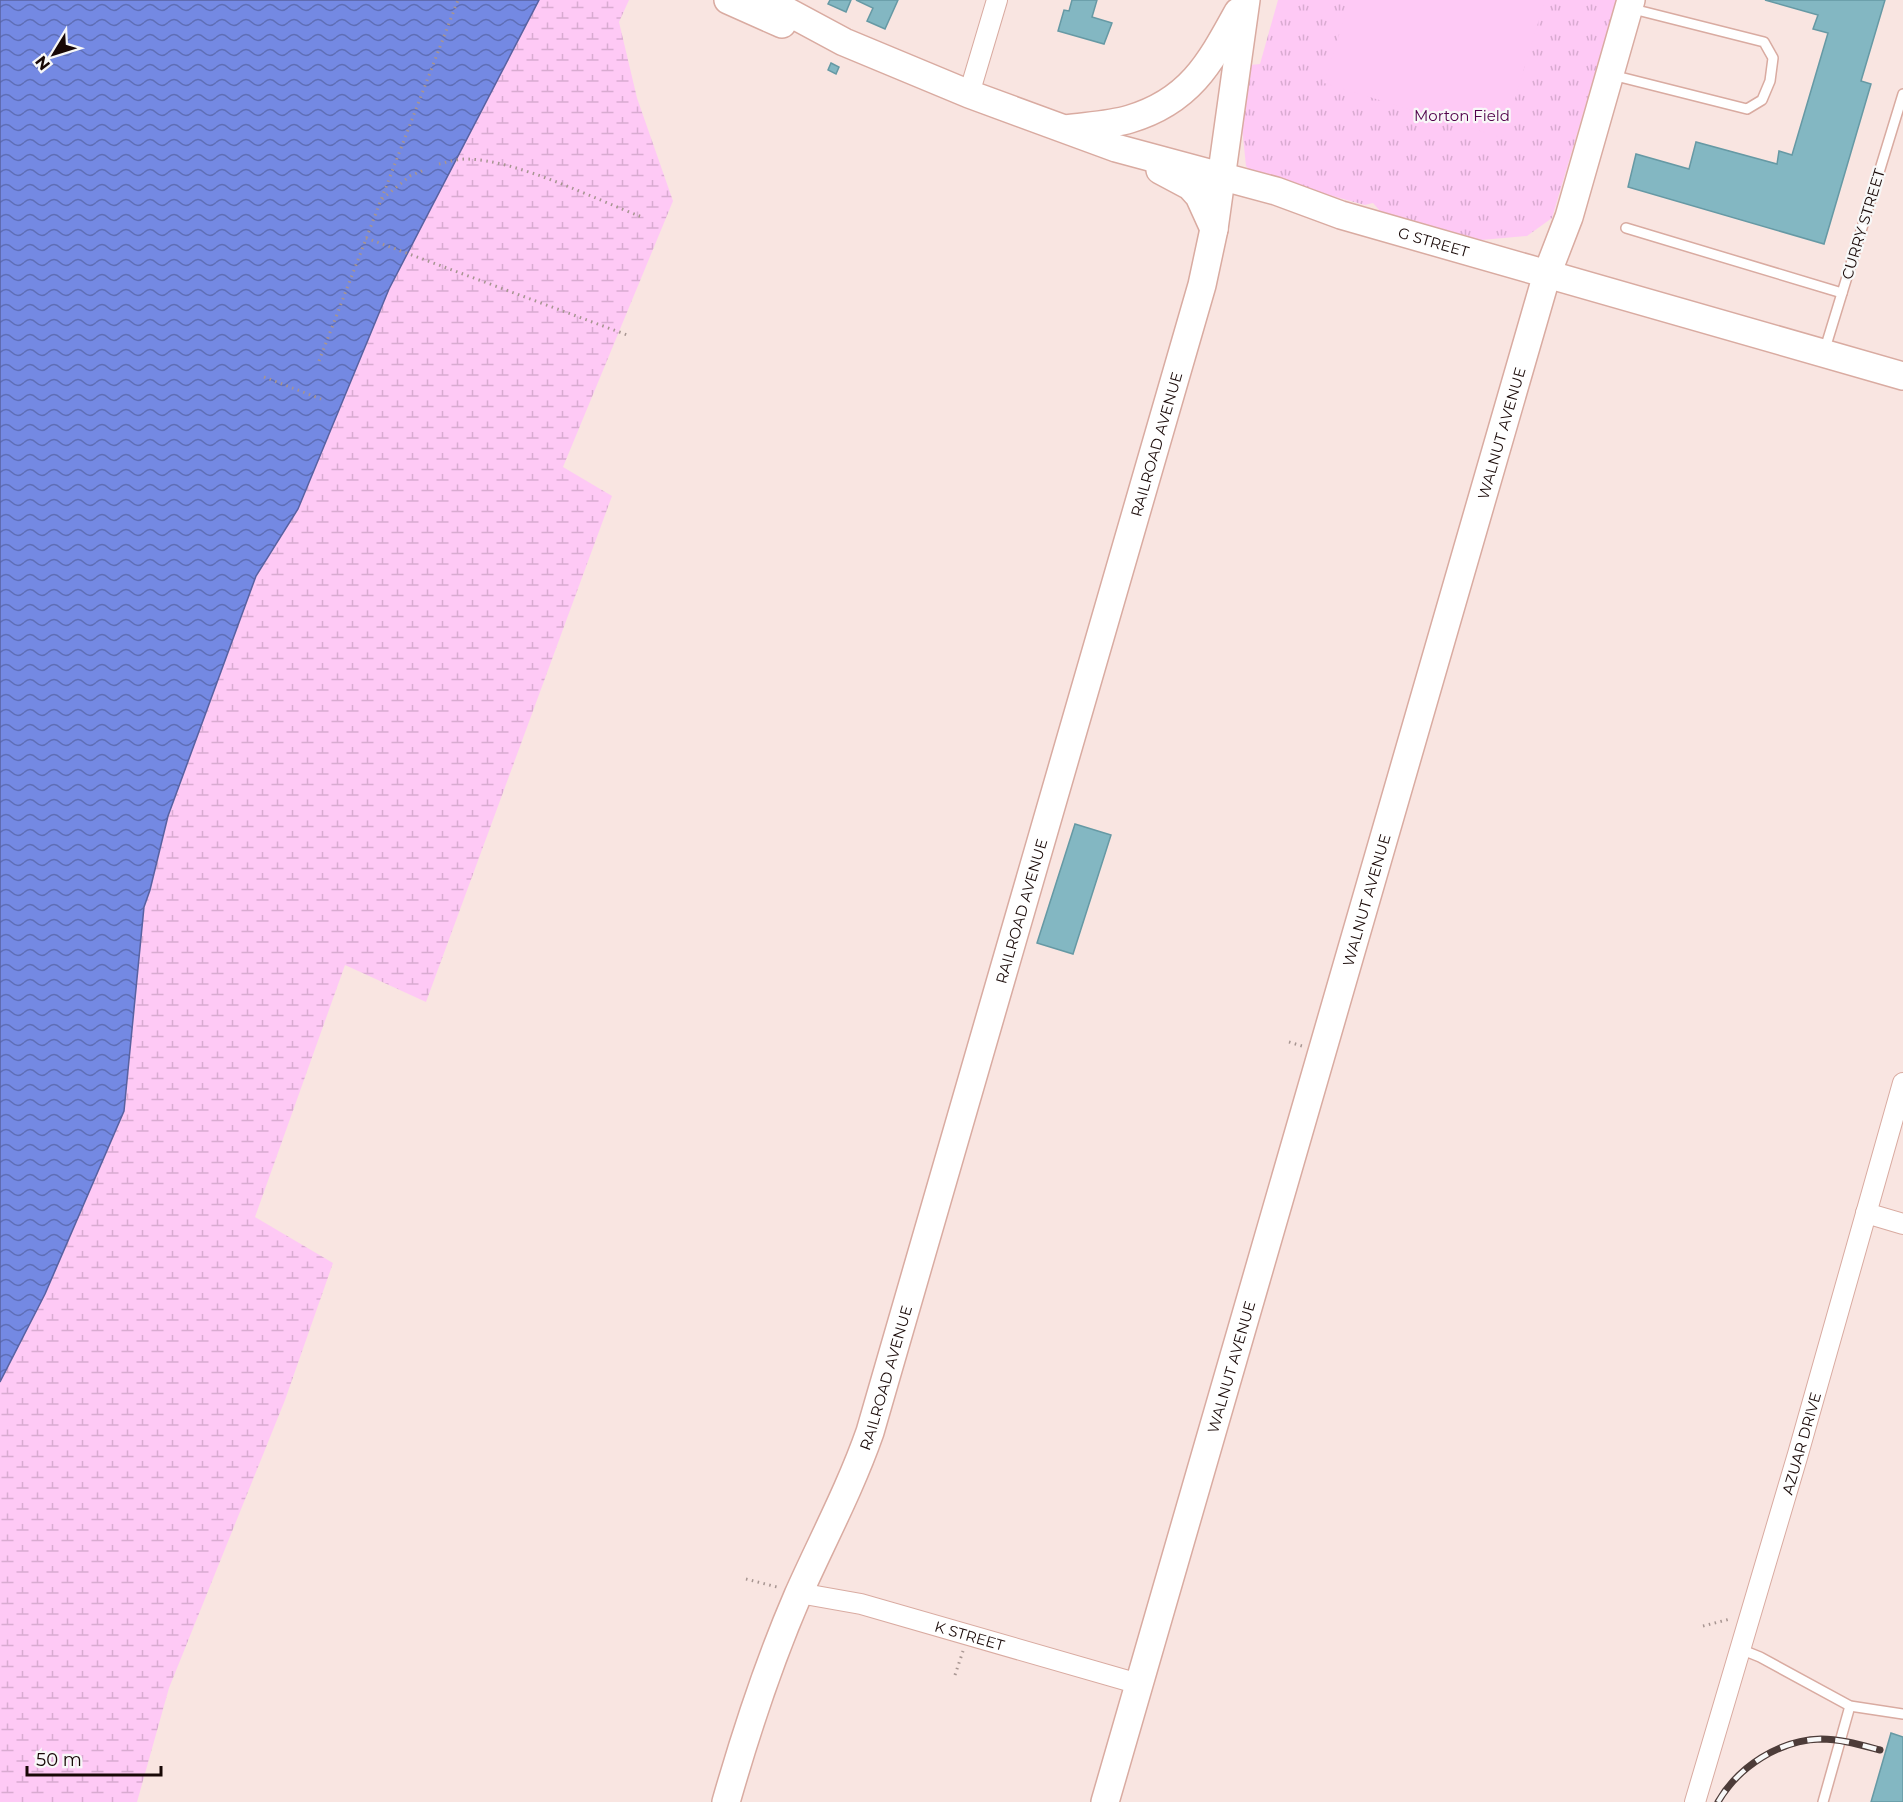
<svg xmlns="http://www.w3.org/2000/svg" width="1903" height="1802" font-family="Montserrat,sans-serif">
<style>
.grass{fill:url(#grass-tufts)}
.wetland{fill:url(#wetland-marsh)}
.garden{fill:#fec9f5}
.water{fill:url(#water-waves);stroke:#5862a1;stroke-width:1.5}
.building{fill:#83b7c2;stroke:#6699a4;stroke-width:1.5}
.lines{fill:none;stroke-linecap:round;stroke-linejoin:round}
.lane-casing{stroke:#d9aba1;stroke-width:12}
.street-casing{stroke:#d9aba1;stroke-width:22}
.secondary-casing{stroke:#d9aba1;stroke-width:30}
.path{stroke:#a79591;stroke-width:3;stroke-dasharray:1.5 4.5;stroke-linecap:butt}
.lane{stroke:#fff;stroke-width:9}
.street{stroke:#fff;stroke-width:20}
.secondary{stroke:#fff;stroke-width:27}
.rail-casing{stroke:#4d3c39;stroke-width:7}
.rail{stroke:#f8f8f8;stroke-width:4.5;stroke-dasharray:14;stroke-linecap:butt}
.labels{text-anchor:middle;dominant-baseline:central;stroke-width:4.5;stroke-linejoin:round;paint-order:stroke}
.park-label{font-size:15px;fill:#50014a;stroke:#f8f8f8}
.street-label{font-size:15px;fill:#180806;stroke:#f8f8f8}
</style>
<defs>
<pattern id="grass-tufts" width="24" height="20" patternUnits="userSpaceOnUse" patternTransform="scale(1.5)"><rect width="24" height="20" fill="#fec9f5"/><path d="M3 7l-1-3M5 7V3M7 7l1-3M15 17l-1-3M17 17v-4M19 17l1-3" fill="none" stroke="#d9abd1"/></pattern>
<pattern id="wetland-marsh" width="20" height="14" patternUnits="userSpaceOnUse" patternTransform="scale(1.5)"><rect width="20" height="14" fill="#fec9f5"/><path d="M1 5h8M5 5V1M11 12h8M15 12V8" fill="none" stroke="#d9abd1"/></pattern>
<pattern id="water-waves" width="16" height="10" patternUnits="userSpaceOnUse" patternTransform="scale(1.5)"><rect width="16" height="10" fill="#7489e3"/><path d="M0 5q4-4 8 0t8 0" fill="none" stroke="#5e6eb6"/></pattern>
</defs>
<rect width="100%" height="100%" fill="#f9e5e1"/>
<polygon class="grass" points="1278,0 1617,0 1552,218 1527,236 1481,240 1380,211 1373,203 1365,205 1253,174 1246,166 1241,117 1250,65 1260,64"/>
<polygon class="wetland" points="492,0 629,0 619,22 637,98 673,201 563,467 612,496 426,1002 345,965 255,1217 333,1263 285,1400 169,1688 137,1802 0,1802 0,1310 116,905"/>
<polygon class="garden" points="1350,0 1545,0 1503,138 1324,83"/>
<polygon class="water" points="0,0 539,0 389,289 298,509 256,576 168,816 150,890 144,907 124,1111 45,1294 0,1382"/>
<g class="building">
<polygon points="830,0 851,0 846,12 828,4"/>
<polygon points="856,0 898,0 885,29 867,21 873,8"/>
<polygon points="1072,0 1097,0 1092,17 1112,23 1104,44 1058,31 1064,10 1069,11"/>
<polygon points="1765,0 1885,0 1861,81 1871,84 1824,244 1628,187 1636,154 1689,169 1696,142 1777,164 1779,151 1792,155 1828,33 1813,29 1818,15"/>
<polygon points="831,63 839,67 836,74 828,70"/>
<polygon points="1075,824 1111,835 1073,954 1037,943"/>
<polygon points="1891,1733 1903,1737 1903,1802 1871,1802"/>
</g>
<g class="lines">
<defs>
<g id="lane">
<polyline points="1612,75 1747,109 1762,100 1770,81 1773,58 1764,42 1633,9"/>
<polyline points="1626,228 1842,293"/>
<polyline points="1824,352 1903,94"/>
<polyline points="1740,1649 1760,1657 1850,1706 1903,1714"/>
<polyline points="1823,1802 1850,1706"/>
</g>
<g id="street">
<polyline points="969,94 997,0"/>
<polyline points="1866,1213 1903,1224"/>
<path id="s1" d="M 799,1593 L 861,1604 L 1139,1684"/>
<path id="s2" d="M 1695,1802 L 1798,1454 L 1903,1083"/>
</g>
<g id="secondary">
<polyline points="728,0 782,24"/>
<path id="s3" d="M 766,0 L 844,42 L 969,94 L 1116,148 L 1276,191 L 1341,215 L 1903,376"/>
<path d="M 1066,129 C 1087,126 1110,125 1130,119 C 1190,101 1210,63 1238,12"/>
<polyline points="1160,170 1190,186 1199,196 1214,229"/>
<path id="s4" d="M 726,1802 C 746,1732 769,1662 798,1595 C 822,1541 850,1489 870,1432 L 1202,285 L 1214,229 L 1246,0"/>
<path id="s5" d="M 1105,1802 L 1547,274 L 1569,217 L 1631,0"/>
</g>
</defs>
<use href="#lane" class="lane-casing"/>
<use href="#street" class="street-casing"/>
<use href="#secondary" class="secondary-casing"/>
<g class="path">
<path d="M 439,164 C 448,162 457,159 466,159 C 518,160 592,198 642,217"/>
<polyline points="382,199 410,176 424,170"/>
<polyline points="366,238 630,336"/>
<polyline points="319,361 458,0"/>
<polyline points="264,377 321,399"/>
<polyline points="1289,1042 1302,1046"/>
<polyline points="746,1579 777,1587"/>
<polyline points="1703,1626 1730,1619"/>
<polyline points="955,1675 963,1651"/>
</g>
<use href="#lane" class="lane"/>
<use href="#street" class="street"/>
<use href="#secondary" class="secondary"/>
<defs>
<path id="rail" d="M 1718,1802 C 1738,1767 1779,1740 1821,1739 C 1841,1739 1861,1745 1880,1750"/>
</defs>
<use href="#rail" class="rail-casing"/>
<use href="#rail" class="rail"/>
</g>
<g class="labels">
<g class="park-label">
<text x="1462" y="115">Morton Field</text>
</g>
<g class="street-label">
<text transform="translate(1863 224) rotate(-73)">CURRY STREET</text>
<text stroke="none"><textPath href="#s3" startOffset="712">G STREET</textPath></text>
<text stroke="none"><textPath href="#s5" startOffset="1425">WALNUT AVENUE</textPath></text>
<text stroke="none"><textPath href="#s4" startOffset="1426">RAILROAD AVENUE</textPath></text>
<text stroke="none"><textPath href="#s5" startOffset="939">WALNUT AVENUE</textPath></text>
<text stroke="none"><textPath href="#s4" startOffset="940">RAILROAD AVENUE</textPath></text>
<text stroke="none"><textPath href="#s5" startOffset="453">WALNUT AVENUE</textPath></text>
<text stroke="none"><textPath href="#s4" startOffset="454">RAILROAD AVENUE</textPath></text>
<text stroke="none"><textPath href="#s2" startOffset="374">AZUAR DRIVE</textPath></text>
<text stroke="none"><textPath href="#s1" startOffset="176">K STREET</textPath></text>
</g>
</g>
<g transform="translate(54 54) rotate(232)" stroke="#f8f8f8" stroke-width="4.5" paint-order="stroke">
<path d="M0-4.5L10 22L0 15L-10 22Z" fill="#180806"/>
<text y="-9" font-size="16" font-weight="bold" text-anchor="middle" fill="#180806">N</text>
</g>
<path d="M27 1766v9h134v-9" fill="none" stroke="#180806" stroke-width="3"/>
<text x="36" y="1766" font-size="18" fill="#180806" stroke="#f8f8f8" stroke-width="4.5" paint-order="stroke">50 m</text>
</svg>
